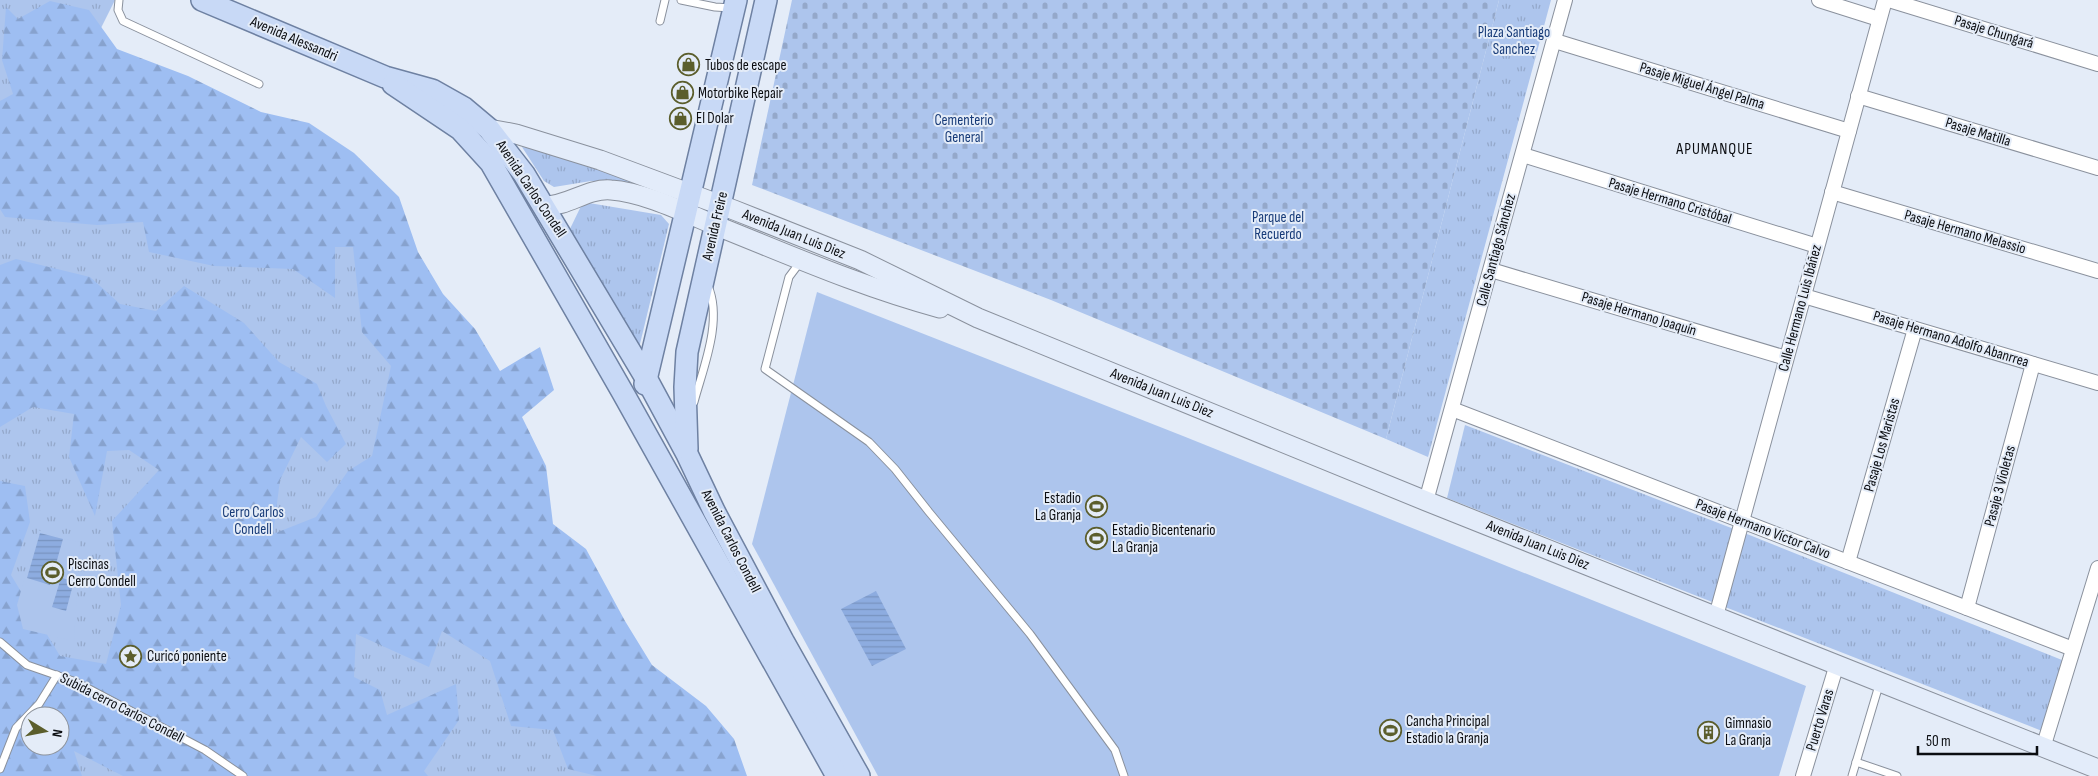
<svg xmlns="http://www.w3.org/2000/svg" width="2098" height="776" font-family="'Sofia Sans Condensed',sans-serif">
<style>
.grass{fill:url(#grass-tufts);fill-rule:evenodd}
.forest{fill:url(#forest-firs);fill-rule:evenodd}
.cemetery{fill:url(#cemetery-stones)}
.garden{fill:#adc5ed}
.water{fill:url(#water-rules)}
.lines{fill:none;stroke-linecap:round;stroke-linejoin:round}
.service-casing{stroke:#8a919d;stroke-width:9}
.minor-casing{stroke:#8a919d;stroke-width:16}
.secondary-casing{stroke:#8a919d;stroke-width:21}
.primary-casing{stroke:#6e81a2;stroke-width:24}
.service{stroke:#fff;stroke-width:7}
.minor{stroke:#fff;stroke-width:14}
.secondary{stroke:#e3ecfa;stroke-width:19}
.primary{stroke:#c8d9f6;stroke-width:21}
.labels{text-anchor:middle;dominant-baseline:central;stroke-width:4;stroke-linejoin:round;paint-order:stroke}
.park-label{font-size:15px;fill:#173b78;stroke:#e4ecf8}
.street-label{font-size:15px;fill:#0b0d11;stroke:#e4ecf8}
.poi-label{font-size:15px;fill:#0b0d11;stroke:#e4ecf8;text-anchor:start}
.neighbourhood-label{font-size:16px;letter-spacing:1px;fill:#0b0d11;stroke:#e4ecf8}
</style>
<defs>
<pattern id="grass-tufts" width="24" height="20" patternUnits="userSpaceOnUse" patternTransform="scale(1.25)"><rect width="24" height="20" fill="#adc5ed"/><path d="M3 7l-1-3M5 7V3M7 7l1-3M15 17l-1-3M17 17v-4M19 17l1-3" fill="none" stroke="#94a8ca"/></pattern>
<pattern id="forest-firs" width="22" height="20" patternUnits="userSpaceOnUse" patternTransform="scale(1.25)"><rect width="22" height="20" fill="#9ebef2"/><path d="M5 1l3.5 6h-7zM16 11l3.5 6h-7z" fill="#87a2ce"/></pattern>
<pattern id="cemetery-stones" width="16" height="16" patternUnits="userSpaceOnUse" patternTransform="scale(1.25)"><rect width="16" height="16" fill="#adc5ed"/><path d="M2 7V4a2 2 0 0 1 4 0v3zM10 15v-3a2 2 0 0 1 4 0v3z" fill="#94a8ca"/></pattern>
<pattern id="water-rules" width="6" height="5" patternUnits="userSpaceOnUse" patternTransform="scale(1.25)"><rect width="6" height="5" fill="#8dace0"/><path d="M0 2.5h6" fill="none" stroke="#7893bf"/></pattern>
</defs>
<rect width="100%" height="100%" fill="#e4ecf8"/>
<g class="grass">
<path d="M 0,0 L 115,0 L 88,54 L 358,179 L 678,776 L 0,776 ZM 30,716 L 60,716 L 60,746 L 30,746 Z"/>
<polygon points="1499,0 1551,0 1428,457 1386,439"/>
<polygon points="522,147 539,149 635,180 639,184 591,181 554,187 544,181"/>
<polygon points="583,202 661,215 669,224 639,348 568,233"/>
<polygon points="1465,425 1752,536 2062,660 2042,731 1447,498"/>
</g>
<path class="forest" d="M 50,1 L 89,10 L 117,49 L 188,76 L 261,112 L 309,123 L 354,153 L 399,197 L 418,252 L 443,294 L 475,329 L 500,371 L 540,347 L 554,390 L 522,417 L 546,466 L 553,524 L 586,549 L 625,621 L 652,665 L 706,706 L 734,739 L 747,776 L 597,776 L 568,769 L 553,730 L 511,726 L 490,661 L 442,631 L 429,667 L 356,634 L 354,677 L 380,690 L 387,715 L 456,684 L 459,720 L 424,771 L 428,776 L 123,776 L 74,751 L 82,776 L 0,776 L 0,481 L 25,486 L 30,522 L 11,575 L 60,656 L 106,664 L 121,605 L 112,521 L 159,470 L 129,450 L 107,451 L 95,516 L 69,457 L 74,414 L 33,407 L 0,427 L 0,265 L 16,259 L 90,277 L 120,304 L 156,311 L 184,286 L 244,323 L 279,362 L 317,384 L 326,406 L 346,444 L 327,462 L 301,437 L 280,480 L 273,534 L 316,517 L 348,471 L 372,456 L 391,366 L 362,332 L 353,247 L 335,247 L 335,298 L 293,269 L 214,266 L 149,252 L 143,222 L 97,225 L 5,217 L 0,209 L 0,101 L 13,94 L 2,60 L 6,7 L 18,19 ZM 30,716 L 60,716 L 60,746 L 30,746 Z"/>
<polygon class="cemetery" points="792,0 1499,0 1386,439 1051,300 752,185"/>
<g class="garden">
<polygon points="817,292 1183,436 1806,686 1779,776 878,776 752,544"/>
<polygon points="38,530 63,539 80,542 74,641 23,629 17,605"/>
</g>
<g class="water">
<polygon points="40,533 63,539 50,585 27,578"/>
<polygon points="61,578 74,581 66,611 52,607"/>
<polygon points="876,591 906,649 872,666 841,609"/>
</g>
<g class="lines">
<defs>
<g id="service">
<polyline points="119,0 118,10 123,21 259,84"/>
<polyline points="681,0 715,7 731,8"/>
<polyline points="660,21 665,0"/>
<polyline points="801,261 789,277 765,369 869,442 895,469 929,512 1030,634 1115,750 1124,776"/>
<path d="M 694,402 C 703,368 723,321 708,286"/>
<polyline points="0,642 27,665 76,682 205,750 243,776"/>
<polyline points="1856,762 1897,776"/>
<polyline points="0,769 16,728 39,704 57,675"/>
<polyline points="1852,776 1880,682"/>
</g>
<g id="minor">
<polyline points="1819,0 1879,19"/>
<polyline points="1889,0 2098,64"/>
<polyline points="1555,41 1849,131"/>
<polyline points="1858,96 2098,168"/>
<polyline points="1523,155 1817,246"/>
<polyline points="1832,192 2098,271"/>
<polyline points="1491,270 1786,358"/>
<polyline points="1804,296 2098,383"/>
<polyline points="1452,409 2073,649"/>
<polyline points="1426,501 1565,0"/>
<polyline points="1848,562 1915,329"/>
<polyline points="1967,608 2033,364"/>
<polyline points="1716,616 1885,0"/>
<polyline points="2043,748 2098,568"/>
<polyline points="1803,776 1837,664"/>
</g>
<g id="secondary">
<polyline points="489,129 516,134 600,160 734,210 860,260 978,318 1426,501 2098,769"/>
<path d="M 545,206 C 569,206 587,188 611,190 C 645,192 690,215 722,228 C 794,257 865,288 940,308"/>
</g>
<g id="primary">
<polyline points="202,0 385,77 432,90 464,108 489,129 524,174 646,378 687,454 714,511 783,641 859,776"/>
<polyline points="393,84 460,129 491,163 623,393 837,776"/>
<polyline points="645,384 736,0"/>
<polyline points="687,449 685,387 687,352 766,0"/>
</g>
</defs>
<use href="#service" class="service-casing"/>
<use href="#minor" class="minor-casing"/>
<use href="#secondary" class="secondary-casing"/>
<use href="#primary" class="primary-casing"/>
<use href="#service" class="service"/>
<use href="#minor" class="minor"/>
<use href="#secondary" class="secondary"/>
<use href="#primary" class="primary"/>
</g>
<defs>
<symbol id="shop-ring" viewBox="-11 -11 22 22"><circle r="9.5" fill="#e4ecf8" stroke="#5b5e2c" stroke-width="1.5"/><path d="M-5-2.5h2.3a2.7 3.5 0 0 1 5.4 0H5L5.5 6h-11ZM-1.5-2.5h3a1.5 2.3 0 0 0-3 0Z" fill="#5b5e2c"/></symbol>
<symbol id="stadium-ring" viewBox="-11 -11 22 22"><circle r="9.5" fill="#e4ecf8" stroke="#5b5e2c" stroke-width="1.5"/><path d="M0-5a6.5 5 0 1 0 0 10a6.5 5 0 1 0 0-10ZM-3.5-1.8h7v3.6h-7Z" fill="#5b5e2c"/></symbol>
<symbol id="sight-ring" viewBox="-11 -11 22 22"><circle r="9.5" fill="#e4ecf8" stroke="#5b5e2c" stroke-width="1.5"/><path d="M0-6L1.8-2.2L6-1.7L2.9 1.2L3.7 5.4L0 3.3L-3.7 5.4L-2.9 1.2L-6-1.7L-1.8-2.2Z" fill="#5b5e2c"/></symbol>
<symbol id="building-ring" viewBox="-11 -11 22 22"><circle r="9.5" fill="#e4ecf8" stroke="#5b5e2c" stroke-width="1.5"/><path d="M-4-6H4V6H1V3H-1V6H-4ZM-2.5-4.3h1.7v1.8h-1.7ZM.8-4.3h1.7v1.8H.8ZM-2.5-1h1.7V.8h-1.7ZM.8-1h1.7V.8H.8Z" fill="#5b5e2c"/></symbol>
</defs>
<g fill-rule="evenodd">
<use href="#shop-ring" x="676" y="52" width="25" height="25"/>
<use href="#shop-ring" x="670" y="80" width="25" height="25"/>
<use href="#shop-ring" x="668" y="106" width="25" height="25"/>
<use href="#stadium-ring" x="1084" y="494" width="25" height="25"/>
<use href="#stadium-ring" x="1084" y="526" width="25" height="25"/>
<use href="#stadium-ring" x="40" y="560" width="25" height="25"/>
<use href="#sight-ring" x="118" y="644" width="25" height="25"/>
<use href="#stadium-ring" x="1378" y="718" width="25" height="25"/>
<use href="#building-ring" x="1696" y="720" width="25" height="25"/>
</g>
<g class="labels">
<g class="park-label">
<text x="1514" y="32">Plaza Santiago<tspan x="1514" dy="17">Sanchez</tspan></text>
<text x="964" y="120">Cementerio<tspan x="964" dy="17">General</tspan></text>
<text x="1278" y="217">Parque del<tspan x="1278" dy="17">Recuerdo</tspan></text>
<text x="253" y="512">Cerro Carlos<tspan x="253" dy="17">Condell</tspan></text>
</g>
<g class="street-label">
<text transform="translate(1994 32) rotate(17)">Pasaje Chungará</text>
<text transform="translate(294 39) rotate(23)">Avenida Alessandri</text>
<text transform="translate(1702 86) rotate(17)">Pasaje Miguel Ángel Palma</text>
<text transform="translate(1978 132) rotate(17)">Pasaje Matilla</text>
<text transform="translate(531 189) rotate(56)">Avenida Carlos Condell</text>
<text transform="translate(1670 201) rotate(17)">Pasaje Hermano Cristóbal</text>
<text transform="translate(715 226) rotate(-77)">Avenida Freire</text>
<text transform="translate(1965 232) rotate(16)">Pasaje Hermano Melassio</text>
<text transform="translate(794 234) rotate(22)">Avenida Juan Luis Diez</text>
<text transform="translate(1496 250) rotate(-75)">Calle Santiago Sánchez</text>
<text transform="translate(1800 308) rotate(-75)">Calle Hermano Luis Ibáñez</text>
<text transform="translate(1639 314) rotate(17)">Pasaje Hermano Joaquín</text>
<text transform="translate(1951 339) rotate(17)">Pasaje Hermano Adolfo Abanrrea</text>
<text transform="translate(1162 393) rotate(22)">Avenida Juan Luis Diez</text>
<text transform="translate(1882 445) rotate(-74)">Pasaje Los Maristas</text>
<text transform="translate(2000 486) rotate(-75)">Pasaje 3 Violetas</text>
<text transform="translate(1763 529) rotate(21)">Pasaje Hermano Víctor Calvo</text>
<text transform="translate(731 541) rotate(63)">Avenida Carlos Condell</text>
<text transform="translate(1538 545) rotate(22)">Avenida Juan Luis Diez</text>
<text transform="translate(122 708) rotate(27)">Subida cerro Carlos Condell</text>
<text transform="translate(1820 720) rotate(-73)">Puerto Varas</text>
</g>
<g class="poi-label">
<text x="705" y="65">Tubos de escape</text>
<text x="698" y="93">Motorbike Repair</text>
<text x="696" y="118">El Dolar</text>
<text x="1081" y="498" text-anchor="end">Estadio<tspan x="1081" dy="17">La Granja</tspan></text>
<text x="1112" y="530">Estadio Bicentenario<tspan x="1112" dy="17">La Granja</tspan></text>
<text x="68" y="564">Piscinas<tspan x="68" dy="17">Cerro Condell</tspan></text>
<text x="147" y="656">Curicó poniente</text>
<text x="1406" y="721">Cancha Principal<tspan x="1406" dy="17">Estadio la Granja</tspan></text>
<text x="1725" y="723">Gimnasio<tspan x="1725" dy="17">La Granja</tspan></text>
</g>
<g class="neighbourhood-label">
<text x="1715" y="149">APUMANQUE</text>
</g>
</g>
<g transform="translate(45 731) rotate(100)"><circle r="24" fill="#e4ecf8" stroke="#8d939c"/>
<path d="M0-4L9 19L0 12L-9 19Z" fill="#5b5e2c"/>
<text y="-8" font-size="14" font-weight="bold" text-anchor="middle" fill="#0b0d11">N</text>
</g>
<path d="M1918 746v8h119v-8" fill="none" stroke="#0b0d11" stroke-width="2.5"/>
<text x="1926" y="746" font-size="15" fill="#0b0d11" stroke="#e4ecf8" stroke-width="4" paint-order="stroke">50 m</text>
</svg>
